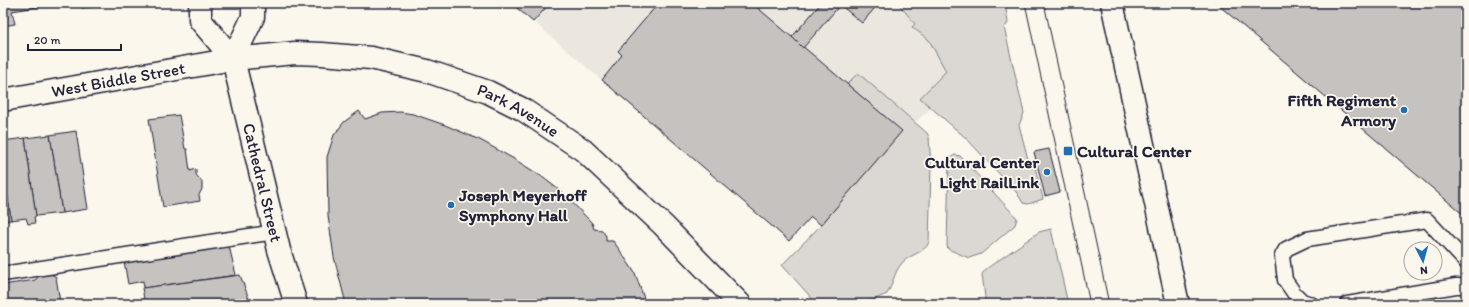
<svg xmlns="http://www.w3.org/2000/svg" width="1469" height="307" font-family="Itim,sans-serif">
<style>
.built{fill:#ebe7df}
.green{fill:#dbd8d3;stroke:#7e7d87}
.building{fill:#c6c2c0;stroke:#22223b}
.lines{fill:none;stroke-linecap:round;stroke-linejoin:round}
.service-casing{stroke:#22223b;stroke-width:17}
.secondary-casing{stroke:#22223b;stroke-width:25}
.primary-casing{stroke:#22223b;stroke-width:25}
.service{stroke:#fbf7ec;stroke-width:14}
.secondary{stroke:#fbf7ec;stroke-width:22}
.primary{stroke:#fbf7ec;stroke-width:22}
.tram{stroke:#22223b;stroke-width:1}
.poi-dot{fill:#1f6fb2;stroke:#fbf7ec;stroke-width:1.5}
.labels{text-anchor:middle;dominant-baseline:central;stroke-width:3.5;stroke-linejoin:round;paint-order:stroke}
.street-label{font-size:17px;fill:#22223b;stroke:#fbf7ec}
.poi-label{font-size:17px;font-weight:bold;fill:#22223b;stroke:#fbf7ec;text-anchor:end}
</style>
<rect width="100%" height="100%" fill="#fbf7ec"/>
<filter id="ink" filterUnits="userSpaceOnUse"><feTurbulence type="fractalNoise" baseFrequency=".025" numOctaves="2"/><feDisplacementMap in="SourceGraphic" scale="8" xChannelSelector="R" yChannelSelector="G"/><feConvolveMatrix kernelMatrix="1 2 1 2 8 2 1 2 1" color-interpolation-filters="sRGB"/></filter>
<g filter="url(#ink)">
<polygon class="built" points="512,3 904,3 954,67 943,97 910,127 827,229 811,217 789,241"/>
<g class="green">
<polygon points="898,3 1005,3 1008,22 1007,25 1004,27 1024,113 1019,125 1029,163 1031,167 1035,167 1043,199 1028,204 1023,203 1017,193 967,139 920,98 946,71 929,40 912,27 915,24"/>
<path d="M 858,73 L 927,133 L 929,137 L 931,166 L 929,242 C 925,253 910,254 902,263 C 894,272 893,284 887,294 L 873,300 L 858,304 L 817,304 L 782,265 L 821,225 L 901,131 L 847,84 Z"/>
<polygon points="955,155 960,156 1017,218 1015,225 981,254 969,258 948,249 947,246 949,161 950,158"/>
<polygon points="1051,229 1068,304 984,304 985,297 982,274 986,269 1039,232"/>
</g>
<g class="building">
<polygon points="3,3 64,3 12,11 15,24 3,26"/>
<polygon points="81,3 97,3 98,6 82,8"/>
<polygon points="511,3 550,3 533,22"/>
<polygon points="653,3 752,3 902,131 821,225 811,217 789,241 602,80 622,55 618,51 656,6"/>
<polygon points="821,3 838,3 840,5 803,48 792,37"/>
<polygon points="838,3 879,3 862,23"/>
<polygon points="1216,3 1466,3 1466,217"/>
<polygon points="359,111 365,119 382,113 400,112 413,114 445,125 480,140 514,159 541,176 563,193 592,223 594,229 602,230 606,236 606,241 613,241 619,249 635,273 646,304 346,304 334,257 328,216 327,157 334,135 344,122"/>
<polygon points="179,115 185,149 187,149 190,171 196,169 196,175 202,181 202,189 199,195 200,201 163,207 149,119"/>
<polygon points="76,131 88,209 62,213 50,135"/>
<polygon points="50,135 62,213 36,216 25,138"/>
<polygon points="25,138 36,216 34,217 35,223 28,224 26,218 11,220 3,164 3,141"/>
<polygon points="1049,149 1060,192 1045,196 1034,152"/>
<polygon points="3,164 11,220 3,221"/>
<polygon points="229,246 236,275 144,288 143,281 128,284 124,261"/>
<polygon points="51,274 56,277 60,302 49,304 3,304 3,285 35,280 40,275"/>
<polygon points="240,275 251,304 145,304 142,288"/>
</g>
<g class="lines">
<defs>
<g id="service">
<polyline points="3,274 275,232"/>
<polyline points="1311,304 1302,301 1294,293 1285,280 1282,256 1286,249 1307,239 1427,220 1466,262"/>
<polyline points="1347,304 1456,286 1466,286"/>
</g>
<g id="secondary">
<path id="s1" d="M 200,3 L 200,20 L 233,59 L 279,250 L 296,304"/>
<polyline points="233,59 253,17 253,3"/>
<path id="s2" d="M 3,100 L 233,59 L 295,53 L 322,54 L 371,58 L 427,71 L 488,92 L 522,109 L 583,150 L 663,225 L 740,304"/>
</g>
<polyline id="primary" points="1112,3 1178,304"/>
</defs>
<use href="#service" class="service-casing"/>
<use href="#secondary" class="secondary-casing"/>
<use href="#primary" class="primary-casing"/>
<use href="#service" class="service"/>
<use href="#secondary" class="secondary"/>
<use href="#primary" class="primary"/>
<g class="tram">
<polyline points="1025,3 1090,304"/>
<polyline points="1044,3 1109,304"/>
</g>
</g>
</g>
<g class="poi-dot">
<circle cx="1404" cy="110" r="4"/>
<rect x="1063" y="146" width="10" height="10" rx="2"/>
<circle cx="1047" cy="172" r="4"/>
<circle cx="451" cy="205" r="4"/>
</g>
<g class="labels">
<g class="street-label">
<text stroke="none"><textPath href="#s2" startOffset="117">West Biddle Street</textPath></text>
<text stroke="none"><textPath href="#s2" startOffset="529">Park Avenue</textPath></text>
<text stroke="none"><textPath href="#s1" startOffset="195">Cathedral Street</textPath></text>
</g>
<g class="poi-label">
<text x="1396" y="100">Fifth Regiment<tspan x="1396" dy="20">Armory</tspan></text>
<text x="1077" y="151" text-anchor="start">Cultural Center</text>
<text x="1039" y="162">Cultural Center<tspan x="1039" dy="20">Light RailLink</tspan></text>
<text x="459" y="195" text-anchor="start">Joseph Meyerhoff<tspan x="459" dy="20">Symphony Hall</tspan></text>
</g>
</g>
<rect width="1469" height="307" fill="none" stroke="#fbf7ec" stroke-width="16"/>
<rect x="8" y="8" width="1453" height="291" fill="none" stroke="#22223b" stroke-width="1.5" filter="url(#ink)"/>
<g transform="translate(1423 261) rotate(174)"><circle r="19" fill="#fbf7ec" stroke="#a4a2a5"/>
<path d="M0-3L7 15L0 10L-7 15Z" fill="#1f6fb2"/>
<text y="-6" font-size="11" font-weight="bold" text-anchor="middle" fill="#22223b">N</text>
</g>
<path d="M28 44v6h93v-6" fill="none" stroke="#22223b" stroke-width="2"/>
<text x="34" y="44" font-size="12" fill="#22223b" stroke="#fbf7ec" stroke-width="3" paint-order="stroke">20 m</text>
</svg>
